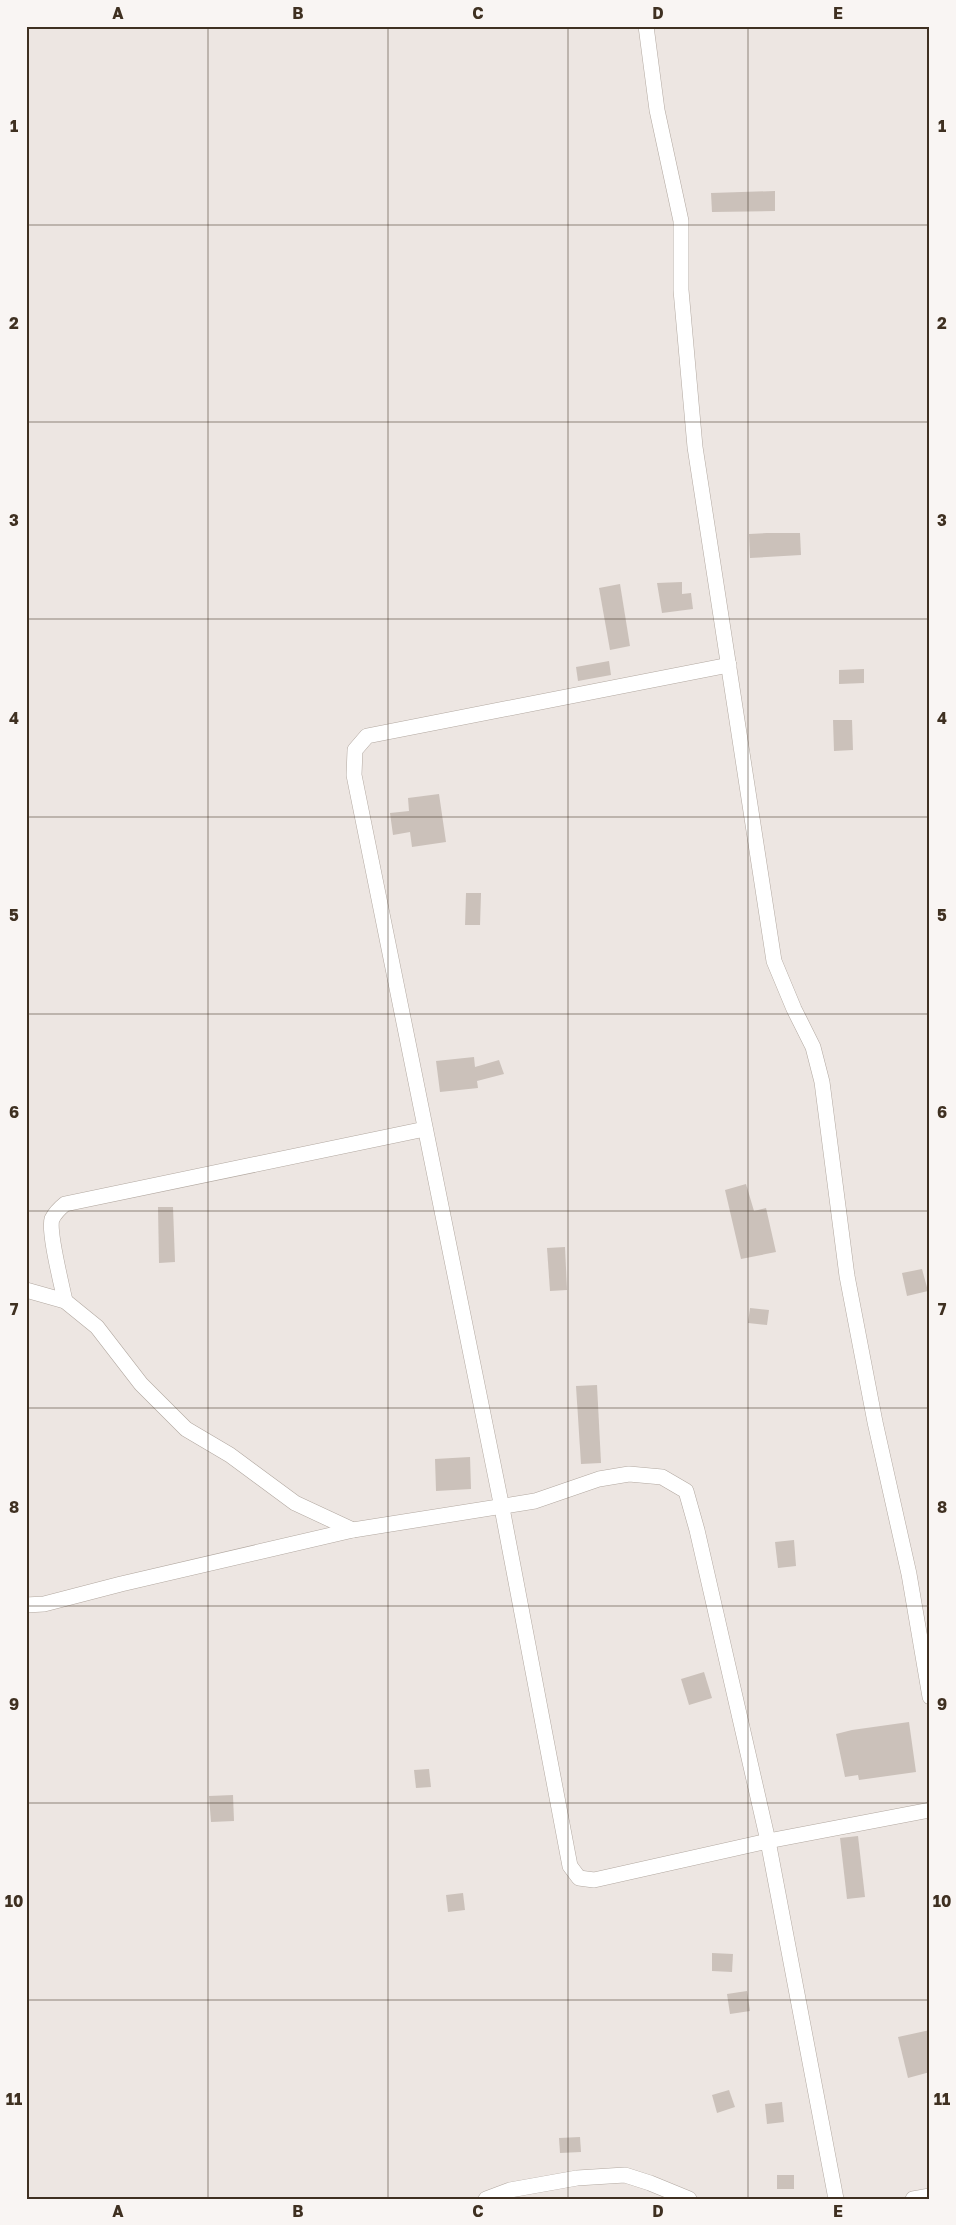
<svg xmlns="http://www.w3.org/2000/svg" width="956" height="2225" font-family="'Golos Text',sans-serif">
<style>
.building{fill:#cbc1ba}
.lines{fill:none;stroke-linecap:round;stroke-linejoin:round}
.minor-casing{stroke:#b2a8a0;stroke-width:16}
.minor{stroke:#fff;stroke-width:15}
.grid{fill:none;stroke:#3f3021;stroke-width:1;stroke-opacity:0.55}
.neatline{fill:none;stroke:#3f3021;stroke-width:2}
.grid-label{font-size:16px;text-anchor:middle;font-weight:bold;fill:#3f3021}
</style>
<rect width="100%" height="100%" fill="#ede6e2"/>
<g class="building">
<polygon points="775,191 775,211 712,212 711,193"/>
<polygon points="767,533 800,533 801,555 750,558 749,534"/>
<polygon points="682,582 682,594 691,593 693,609 662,613 657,583"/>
<polygon points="620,584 630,646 610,650 599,588"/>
<polygon points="609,661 611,675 578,681 576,667"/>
<polygon points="864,669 864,683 839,684 839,670"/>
<polygon points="833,720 852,720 853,750 834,751"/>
<polygon points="439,794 446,842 412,847 410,832 393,835 390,813 409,811 408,798"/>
<polygon points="466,893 481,893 480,925 465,925"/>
<polygon points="474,1057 475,1067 499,1060 504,1074 477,1081 478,1088 440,1092 436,1061"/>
<polygon points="746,1184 754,1211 766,1208 776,1252 741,1259 725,1190"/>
<polygon points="158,1207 173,1207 175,1262 159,1263"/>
<polygon points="565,1247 567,1290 550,1291 547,1248"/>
<polygon points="922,1269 928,1291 907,1296 902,1273"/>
<polygon points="750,1308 769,1310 767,1325 748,1323"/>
<polygon points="597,1385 601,1463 581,1464 576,1386"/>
<polygon points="470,1457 471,1489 436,1491 435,1459"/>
<polygon points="794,1540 796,1566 778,1568 775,1542"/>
<polygon points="704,1672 712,1698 689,1705 681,1679"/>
<polygon points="909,1722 916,1772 859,1780 858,1775 845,1777 836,1734 852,1730"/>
<polygon points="429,1769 431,1787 416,1788 414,1770"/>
<polygon points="233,1795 234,1821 211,1822 209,1796"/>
<polygon points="858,1836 865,1897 847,1899 840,1838"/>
<polygon points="463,1893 465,1910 448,1912 446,1895"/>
<polygon points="712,1953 733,1954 732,1972 712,1971"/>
<polygon points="747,1991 750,2011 730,2014 727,1994"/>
<polygon points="930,2030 930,2072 908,2078 898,2037"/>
<polygon points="729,2090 735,2107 717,2113 712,2095"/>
<polygon points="782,2102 784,2122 767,2124 765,2104"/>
<polygon points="580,2137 581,2152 560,2153 559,2138"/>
<rect x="777" y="2175" width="17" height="14"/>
</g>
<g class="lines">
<defs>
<g id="minor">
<polyline points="646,26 657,110 681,221 681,290 695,447 774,961 794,1009 813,1047 822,1082 847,1276 875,1422 909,1574 930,1697"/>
<polyline points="729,665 367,736 355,750 354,775 502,1508 570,1866 579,1878 594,1880 768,1841 930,1810"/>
<polyline points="26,1290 65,1301 97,1327 141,1384 186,1429 230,1455 295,1503 353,1530"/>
<path d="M 65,1301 C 62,1286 48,1231 52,1219 C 55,1213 60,1208 65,1204 L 425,1129"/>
<polyline points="26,1605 44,1604 121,1584 353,1530 535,1501 599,1479 629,1474 662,1477 686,1491 697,1530 768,1841 836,2199"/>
<polyline points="486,2199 510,2190 577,2178 625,2175 650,2183 689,2199"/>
<polyline points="913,2199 930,2196"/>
</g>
</defs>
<use href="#minor" class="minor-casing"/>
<use href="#minor" class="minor"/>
</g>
<path class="grid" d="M 208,26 L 208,2199M 388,26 L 388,2199M 568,26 L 568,2199M 748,26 L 748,2199M 26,225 L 930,225M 26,422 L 930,422M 26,619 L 930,619M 26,817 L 930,817M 26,1014 L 930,1014M 26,1211 L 930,1211M 26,1408 L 930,1408M 26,1606 L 930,1606M 26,1803 L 930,1803M 26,2000 L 930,2000"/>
<rect width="956" height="2225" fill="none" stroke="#f9f5f3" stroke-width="55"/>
<rect x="28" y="28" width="900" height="2170" class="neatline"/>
<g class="grid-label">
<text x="118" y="19">A</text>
<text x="298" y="19">B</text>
<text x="478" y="19">C</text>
<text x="658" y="19">D</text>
<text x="838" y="19">E</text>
<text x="14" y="132">1</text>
<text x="942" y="132">1</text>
<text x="14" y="329">2</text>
<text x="942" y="329">2</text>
<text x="14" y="526">3</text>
<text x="942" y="526">3</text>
<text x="14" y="724">4</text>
<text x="942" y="724">4</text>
<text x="14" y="921">5</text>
<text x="942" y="921">5</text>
<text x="14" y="1118">6</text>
<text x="942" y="1118">6</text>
<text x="14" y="1315">7</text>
<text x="942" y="1315">7</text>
<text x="14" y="1513">8</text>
<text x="942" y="1513">8</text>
<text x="14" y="1710">9</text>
<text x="942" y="1710">9</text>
<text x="14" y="1907">10</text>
<text x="942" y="1907">10</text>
<text x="14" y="2105">11</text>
<text x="942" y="2105">11</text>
<text x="118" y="2217">A</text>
<text x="298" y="2217">B</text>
<text x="478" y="2217">C</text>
<text x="658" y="2217">D</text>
<text x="838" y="2217">E</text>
</g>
</svg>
